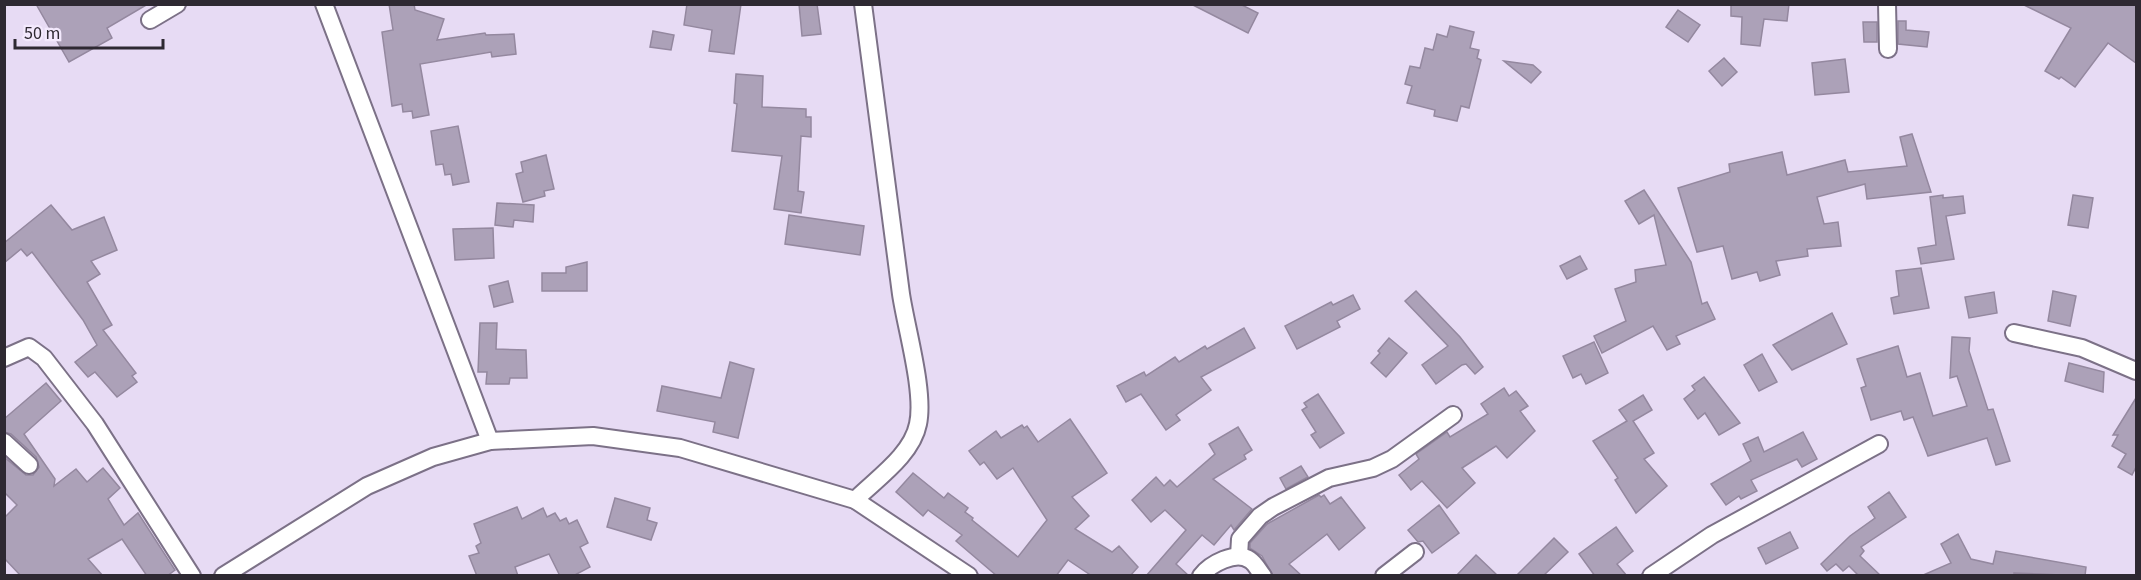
<svg xmlns="http://www.w3.org/2000/svg" width="2141" height="580" font-family="'Source Sans 3',sans-serif">
<style>
.building{fill:#aca1b8;stroke:#94889f;stroke-width:1.5}
.lines{fill:none;stroke-linecap:round;stroke-linejoin:round}
.street-casing{stroke:#7c7187;stroke-width:20}
.street{stroke:#fff;stroke-width:16}
</style>
<rect width="100%" height="100%" fill="#e7dbf4"/>
<g class="building">
<polygon points="36,4 148,4 107,28 112,38 69,62"/>
<polygon points="389,4 414,4 415,10 444,19 437,40 485,33 486,35 514,34 516,54 492,57 491,52 420,64 429,115 413,118 412,111 403,112 402,104 392,106 382,32 393,30"/>
<polygon points="687,4 741,4 734,54 709,51 712,30 684,25"/>
<polygon points="799,4 817,4 821,34 802,36"/>
<polygon points="1191,4 1240,4 1258,13 1248,33"/>
<polygon points="1731,4 1789,4 1787,21 1764,19 1760,46 1741,44 1742,17 1731,16"/>
<polygon points="2022,4 2136,4 2136,63 2108,43 2075,87 2061,77 2059,79 2045,71 2071,28"/>
<polygon points="1678,10 1700,25 1688,42 1666,27"/>
<polygon points="1898,21 1906,21 1906,30 1929,32 1927,47 1898,44"/>
<polygon points="1863,22 1877,22 1877,42 1864,42"/>
<polygon points="1450,26 1474,32 1470,48 1479,50 1477,58 1481,60 1469,108 1461,106 1457,121 1434,116 1435,110 1407,103 1412,86 1405,84 1410,66 1420,68 1425,48 1433,50 1437,34 1447,37"/>
<polygon points="653,31 674,35 671,50 650,47"/>
<polygon points="1724,58 1737,72 1722,86 1709,71"/>
<polygon points="1845,59 1849,92 1815,95 1812,63"/>
<polygon points="1504,61 1533,65 1541,72 1531,83"/>
<polygon points="736,74 763,76 762,107 806,109 806,117 811,117 811,137 801,136 798,191 804,192 801,213 774,209 782,156 732,151 737,104 734,103"/>
<polygon points="458,126 469,182 453,185 451,174 445,175 443,164 436,165 431,131"/>
<polygon points="1912,134 1931,192 1867,199 1865,184 1817,197 1824,224 1838,222 1841,246 1807,249 1808,256 1776,261 1780,275 1760,281 1757,272 1732,279 1723,246 1697,252 1678,188 1730,172 1729,164 1782,152 1787,175 1845,160 1848,172 1907,166 1900,137"/>
<polygon points="546,155 554,189 544,191 545,196 523,202 516,174 523,172 521,162"/>
<polygon points="1644,190 1691,262 1702,304 1707,302 1715,319 1676,336 1680,344 1667,350 1653,326 1602,353 1594,336 1626,321 1615,289 1636,282 1635,270 1666,265 1654,215 1639,224 1625,201"/>
<polygon points="1943,195 1943,198 1963,196 1965,213 1946,216 1954,259 1921,264 1918,248 1936,245 1930,197"/>
<polygon points="2073,195 2093,198 2088,228 2068,225"/>
<polygon points="497,203 534,205 533,222 514,220 513,227 495,225"/>
<polygon points="51,205 72,230 104,217 117,250 91,261 100,274 87,282 112,325 103,330 136,373 132,376 137,382 117,397 95,372 88,377 75,362 97,345 83,320 32,252 27,256 21,249 4,263 4,243"/>
<polygon points="789,215 864,226 860,255 785,244"/>
<polygon points="493,228 494,258 455,260 453,229"/>
<polygon points="1580,256 1587,269 1567,279 1560,266"/>
<polygon points="587,262 587,291 542,291 542,273 566,273 566,267"/>
<polygon points="1921,268 1929,308 1894,314 1891,298 1899,296 1896,271"/>
<polygon points="508,281 513,302 494,307 489,286"/>
<polygon points="1416,291 1460,337 1483,367 1475,374 1466,364 1462,365 1436,384 1422,365 1448,346 1405,301"/>
<polygon points="2053,291 2076,296 2070,326 2048,321"/>
<polygon points="1994,292 1997,313 1969,318 1965,297"/>
<polygon points="1353,295 1360,309 1337,321 1340,327 1297,349 1285,326 1331,302 1333,305"/>
<polygon points="1832,313 1847,344 1792,370 1773,345"/>
<polygon points="480,323 497,323 496,349 526,350 527,378 510,378 509,384 486,384 487,372 478,372"/>
<polygon points="1244,328 1255,348 1201,377 1211,390 1176,415 1180,420 1166,430 1141,394 1126,402 1117,386 1144,372 1146,376 1175,357 1179,362 1205,346 1207,349"/>
<polygon points="1952,337 1970,338 1969,351 1988,410 1993,409 2010,461 1996,465 1987,438 1928,456 1913,417 1904,420 1901,411 1871,420 1861,388 1866,386 1857,359 1898,346 1907,377 1920,373 1933,416 1967,406 1957,376 1950,378"/>
<polygon points="1389,338 1407,353 1386,377 1371,363 1380,353 1378,351"/>
<polygon points="1594,342 1608,373 1586,384 1581,374 1573,378 1563,356"/>
<polygon points="1762,354 1777,382 1759,391 1744,365"/>
<polygon points="730,362 754,369 738,438 713,432 715,422 657,411 662,386 721,398"/>
<polygon points="2069,363 2104,372 2103,392 2065,381"/>
<polygon points="1704,377 1740,423 1719,435 1705,413 1698,419 1684,399 1695,390 1692,386"/>
<polygon points="46,383 61,401 24,434 55,479 54,486 76,469 87,482 103,468 120,488 108,499 124,525 138,513 175,570 167,576 147,576 122,539 88,559 103,576 21,576 4,558 4,518 17,505 4,492 4,457 26,475 33,475 39,467 36,457 11,434 4,432 4,419"/>
<polygon points="1504,388 1509,396 1516,391 1528,406 1520,411 1535,431 1507,458 1496,446 1462,468 1475,483 1447,508 1422,481 1411,490 1399,475 1419,459 1416,454 1447,432 1450,437 1488,414 1481,404"/>
<polygon points="1318,394 1344,433 1320,448 1311,435 1316,432 1302,410 1307,407 1304,403"/>
<polygon points="1643,395 1652,410 1633,421 1654,453 1644,459 1667,486 1636,513 1615,480 1618,478 1593,441 1627,421 1619,410"/>
<polygon points="2136,398 2136,467 2132,475 2118,467 2126,454 2112,446 2118,435 2113,435"/>
<polygon points="1070,419 1107,473 1072,497 1089,516 1075,529 1112,552 1119,546 1138,567 1130,576 1092,576 1068,560 1056,576 997,576 956,541 962,535 928,510 923,516 896,492 913,473 944,498 948,493 968,508 965,512 973,518 972,520 1018,557 1047,520 1013,468 997,479 984,462 980,465 969,451 996,431 1001,438 1022,425 1024,428 1027,426 1038,442"/>
<polygon points="1238,427 1252,450 1244,455 1246,459 1213,479 1252,509 1234,530 1231,525 1214,545 1202,535 1176,564 1189,576 1146,576 1186,530 1165,510 1151,522 1132,500 1156,477 1164,486 1170,480 1177,487 1215,454 1209,444"/>
<polygon points="1803,432 1817,459 1802,467 1797,459 1751,480 1757,491 1741,499 1739,496 1726,505 1711,484 1751,461 1743,444 1758,437 1764,452"/>
<polygon points="1301,466 1308,477 1286,489 1280,478"/>
<polygon points="1889,492 1906,517 1861,547 1864,551 1860,556 1881,576 1859,576 1849,566 1843,571 1836,564 1827,571 1821,564 1850,536 1875,518 1868,507"/>
<polygon points="1319,495 1321,497 1324,495 1330,504 1341,497 1365,528 1339,550 1327,534 1289,564 1302,576 1273,576 1262,556 1250,548 1250,543 1267,524"/>
<polygon points="615,498 650,508 647,520 657,523 651,540 607,527"/>
<polygon points="1439,505 1459,533 1432,553 1423,541 1418,542 1408,530"/>
<polygon points="517,507 522,519 543,508 547,517 555,513 560,521 566,518 569,524 577,520 588,543 580,547 590,567 573,576 560,576 549,554 515,567 518,576 477,576 469,556 479,553 476,546 481,543 474,524"/>
<polygon points="1616,527 1633,551 1617,564 1627,576 1595,576 1579,554"/>
<polygon points="1790,532 1798,548 1766,564 1758,548"/>
<polygon points="1958,534 1971,559 1993,564 1996,551 2086,567 2085,576 2014,573 2014,576 1921,576 1951,563 1941,544"/>
<polygon points="1554,538 1568,552 1543,576 1516,576"/>
<polygon points="1476,555 1498,576 1456,576"/>
</g>
<g class="lines">
<defs>
<g id="street">
<polyline points="324,4 490,441"/>
<polyline points="1887,4 1888,49"/>
<polyline points="150,20 177,4"/>
<polyline points="2014,333 2082,348 2136,371"/>
<polyline points="4,358 29,347 44,358 95,424 192,576"/>
<polyline points="4,442 29,465"/>
<path d="M 855,500 C 876,479 912,455 918,424 C 925,392 906,328 901,294 C 888,197 876,101 863,4"/>
<polyline points="1239,556 1240,539 1260,516 1273,507 1329,478 1373,468 1392,459 1453,415"/>
<polyline points="223,576 367,486 433,457 490,441 593,436 680,448 855,500 969,576"/>
<path d="M 1201,576 C 1210,564 1236,550 1250,560 C 1255,563 1259,571 1263,576"/>
<polyline points="1384,576 1415,552"/>
<polyline points="1651,576 1712,535 1879,444"/>
</g>
</defs>
<use href="#street" class="street-casing"/>
<use href="#street" class="street"/>
</g>
<rect width="2141" height="580" fill="none" stroke="#2e2932" stroke-width="12"/>
<path d="M15 39v9h148v-9" fill="none" stroke="#2e2932" stroke-width="3"/>
<text x="24" y="39" font-size="18" fill="#2e2932" stroke="#f3e9fd" stroke-width="4.5" paint-order="stroke">50 m</text>
</svg>
